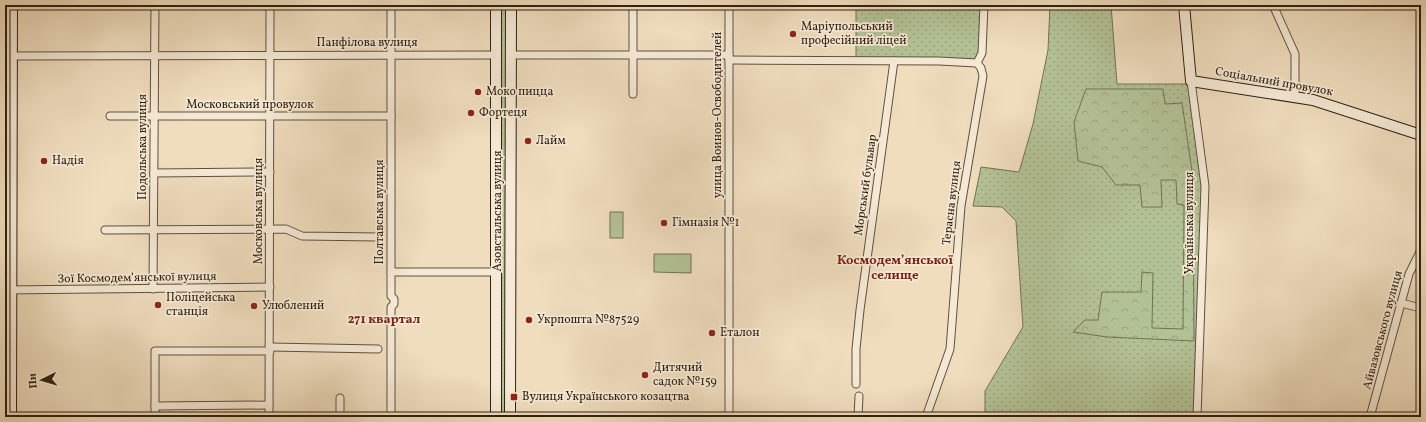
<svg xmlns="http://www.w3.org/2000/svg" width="1426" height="422" font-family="Vollkorn,serif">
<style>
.grass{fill:url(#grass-dots);stroke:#727253}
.forest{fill:url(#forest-crowns);stroke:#727253}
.green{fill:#b3c296;stroke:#727253}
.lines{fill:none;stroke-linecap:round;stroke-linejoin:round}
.street-casing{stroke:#60503c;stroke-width:9}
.secondary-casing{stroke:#302110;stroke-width:12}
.street{stroke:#f5e9d5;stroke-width:7}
.secondary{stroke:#f5e9d5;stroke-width:10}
.poi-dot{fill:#8f2418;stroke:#f5e9d5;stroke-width:1.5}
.labels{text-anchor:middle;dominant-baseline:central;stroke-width:3.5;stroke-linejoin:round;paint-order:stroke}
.poi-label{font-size:12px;fill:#302110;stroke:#f5e9d5;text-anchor:start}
.street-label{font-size:12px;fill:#302110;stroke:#f5e9d5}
.neighbourhood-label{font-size:13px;font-weight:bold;fill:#7a1f14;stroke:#f5e9d5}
</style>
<defs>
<pattern id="grass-dots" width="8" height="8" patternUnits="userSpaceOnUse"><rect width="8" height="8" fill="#b3c296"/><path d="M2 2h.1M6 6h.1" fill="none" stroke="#9aa680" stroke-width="1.8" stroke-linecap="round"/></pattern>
<pattern id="forest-crowns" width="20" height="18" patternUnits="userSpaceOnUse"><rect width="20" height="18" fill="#b3c296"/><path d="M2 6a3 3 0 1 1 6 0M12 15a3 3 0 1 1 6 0" fill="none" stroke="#9aa680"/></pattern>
</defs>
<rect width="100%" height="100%" fill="#efddbe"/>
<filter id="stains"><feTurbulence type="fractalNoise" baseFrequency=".005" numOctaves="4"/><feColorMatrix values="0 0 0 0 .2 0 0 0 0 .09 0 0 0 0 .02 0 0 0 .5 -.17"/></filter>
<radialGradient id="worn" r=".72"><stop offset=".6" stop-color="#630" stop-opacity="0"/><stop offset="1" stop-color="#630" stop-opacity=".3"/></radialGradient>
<g class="grass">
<polygon points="497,5 510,5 508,417 497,417"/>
<polygon points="856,5 984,5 982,59 939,61 856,61"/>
<polygon points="1050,5 1111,5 1117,84 1188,84 1203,177 1194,417 985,417 985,391 1023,327 1016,221 1002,207 973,206 981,167 1019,172 1033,124 1048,50"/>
</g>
<polygon class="forest" points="1086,89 1163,89 1165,104 1182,103 1193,178 1194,341 1107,337 1073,332 1085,320 1098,320 1102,292 1141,292 1142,272 1153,273 1152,328 1183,329 1184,205 1177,204 1176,180 1161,180 1162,207 1142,207 1140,185 1116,185 1102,167 1078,161 1074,122"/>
<g class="green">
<rect x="610" y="212" width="13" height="26"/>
<polygon points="654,254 691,254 691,273 654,272"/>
</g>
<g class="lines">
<defs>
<g id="street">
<polyline points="729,5 729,417"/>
<polyline points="1273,5 1295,54 1295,96"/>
<polyline points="511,55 729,55"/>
<polyline points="5,56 496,55"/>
<polyline points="729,60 939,61 977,63 982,53 984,5"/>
<polyline points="1191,81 1205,186 1197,417"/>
<polyline points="633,94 633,5"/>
<polyline points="110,116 391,116"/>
<polyline points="154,173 270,172"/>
<polyline points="105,230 286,229 302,236 378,237"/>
<polyline points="391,272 496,272"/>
<polyline points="153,289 155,5"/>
<polyline points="5,290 270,287"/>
<polyline points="1401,303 1421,308"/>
<polyline points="270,347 378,349"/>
<polyline points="856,384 856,349 860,310 894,61"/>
<polyline points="340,398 340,417"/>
<polyline points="155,406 269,405"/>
<polyline points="155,417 155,351 270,351"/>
<polyline points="269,417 270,5"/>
<polyline points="391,417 391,307 394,304 394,299 391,296 391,5"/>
<polyline points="858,417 859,396"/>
<polyline points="926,417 950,349 961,206 983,76 981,68 977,63"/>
<polyline points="1370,417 1409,274 1421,250"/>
</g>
<g id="secondary">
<polyline points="496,5 496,417"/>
<polyline points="1184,5 1191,81 1313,100 1421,135"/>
<polyline points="11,417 12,5"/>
<polyline points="510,417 511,5"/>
</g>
</defs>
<use href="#street" class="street-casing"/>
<use href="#secondary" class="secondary-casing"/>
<use href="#street" class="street"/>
<use href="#secondary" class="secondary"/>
</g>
<g class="poi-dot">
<circle cx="793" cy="34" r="4"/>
<circle cx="478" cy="92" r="4"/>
<circle cx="471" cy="113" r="4"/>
<circle cx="528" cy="141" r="4"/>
<circle cx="44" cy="161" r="4"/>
<circle cx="664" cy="223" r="4"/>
<circle cx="158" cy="305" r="4"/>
<circle cx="254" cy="306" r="4"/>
<circle cx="529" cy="320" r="4"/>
<circle cx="712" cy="333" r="4"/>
<circle cx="645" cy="375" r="4"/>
<rect x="510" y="393" width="8" height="8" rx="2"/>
</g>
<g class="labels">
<g class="poi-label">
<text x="801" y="27">Маріупольський<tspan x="801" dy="14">професійний ліцей</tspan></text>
<text x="486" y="92">Моко пицца</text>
<text x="479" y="113">Фортеця</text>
<text x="536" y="141">Лайм</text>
<text x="52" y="161">Надiя</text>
<text x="672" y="223">Гімназія №1</text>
<text x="166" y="298">Поліцейська<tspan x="166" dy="14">станція</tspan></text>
<text x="262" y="306">Улюблений</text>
<text x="537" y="320">Укрпошта №87529</text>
<text x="720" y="333">Еталон</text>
<text x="653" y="368">Дитячий<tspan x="653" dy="14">садок №159</tspan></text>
<text x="522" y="397">Вулиця Українського козацтва</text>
</g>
<g class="street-label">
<text x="367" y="43">Панфілова вулиця</text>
<text transform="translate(1274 82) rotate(10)">Соціальний провулок</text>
<text x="250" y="105">Московський провулок</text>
<text transform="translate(718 115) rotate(-90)">улица Воинов-Освободителей</text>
<text transform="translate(143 147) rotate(-90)">Подольська вулиця</text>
<text transform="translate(866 185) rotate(-82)">Морський бульвар</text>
<text transform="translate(952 203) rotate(-83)">Терасна вулиця</text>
<text transform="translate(259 211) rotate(-90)">Московська вулиця</text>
<text transform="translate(498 211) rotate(-90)">Азовстальська вулиця</text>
<text transform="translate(380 212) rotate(-90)">Полтавська вулиця</text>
<text transform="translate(1190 223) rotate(-90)">Українська вулиця</text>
<text transform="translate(137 278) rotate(-1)">Зої Космодем’янської вулиця</text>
<text transform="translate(1383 330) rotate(-75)">Айвазовського вулиця</text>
</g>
<g class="neighbourhood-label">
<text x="895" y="261">Космодем’янської<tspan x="895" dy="15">селище</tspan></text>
<text x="384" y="320">271 квартал</text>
</g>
</g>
<rect width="1426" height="422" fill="none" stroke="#efddbe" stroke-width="20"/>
<rect x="6" y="6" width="1414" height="410" fill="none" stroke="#302110" stroke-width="2"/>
<rect x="10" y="10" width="1406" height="402" fill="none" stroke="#302110"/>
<g transform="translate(42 380) rotate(265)" stroke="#f5e9d5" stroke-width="3" paint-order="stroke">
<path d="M0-3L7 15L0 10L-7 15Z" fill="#302110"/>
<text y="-6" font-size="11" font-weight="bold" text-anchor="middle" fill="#302110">Пн</text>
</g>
<rect width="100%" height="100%" filter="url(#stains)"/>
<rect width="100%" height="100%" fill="url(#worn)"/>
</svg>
